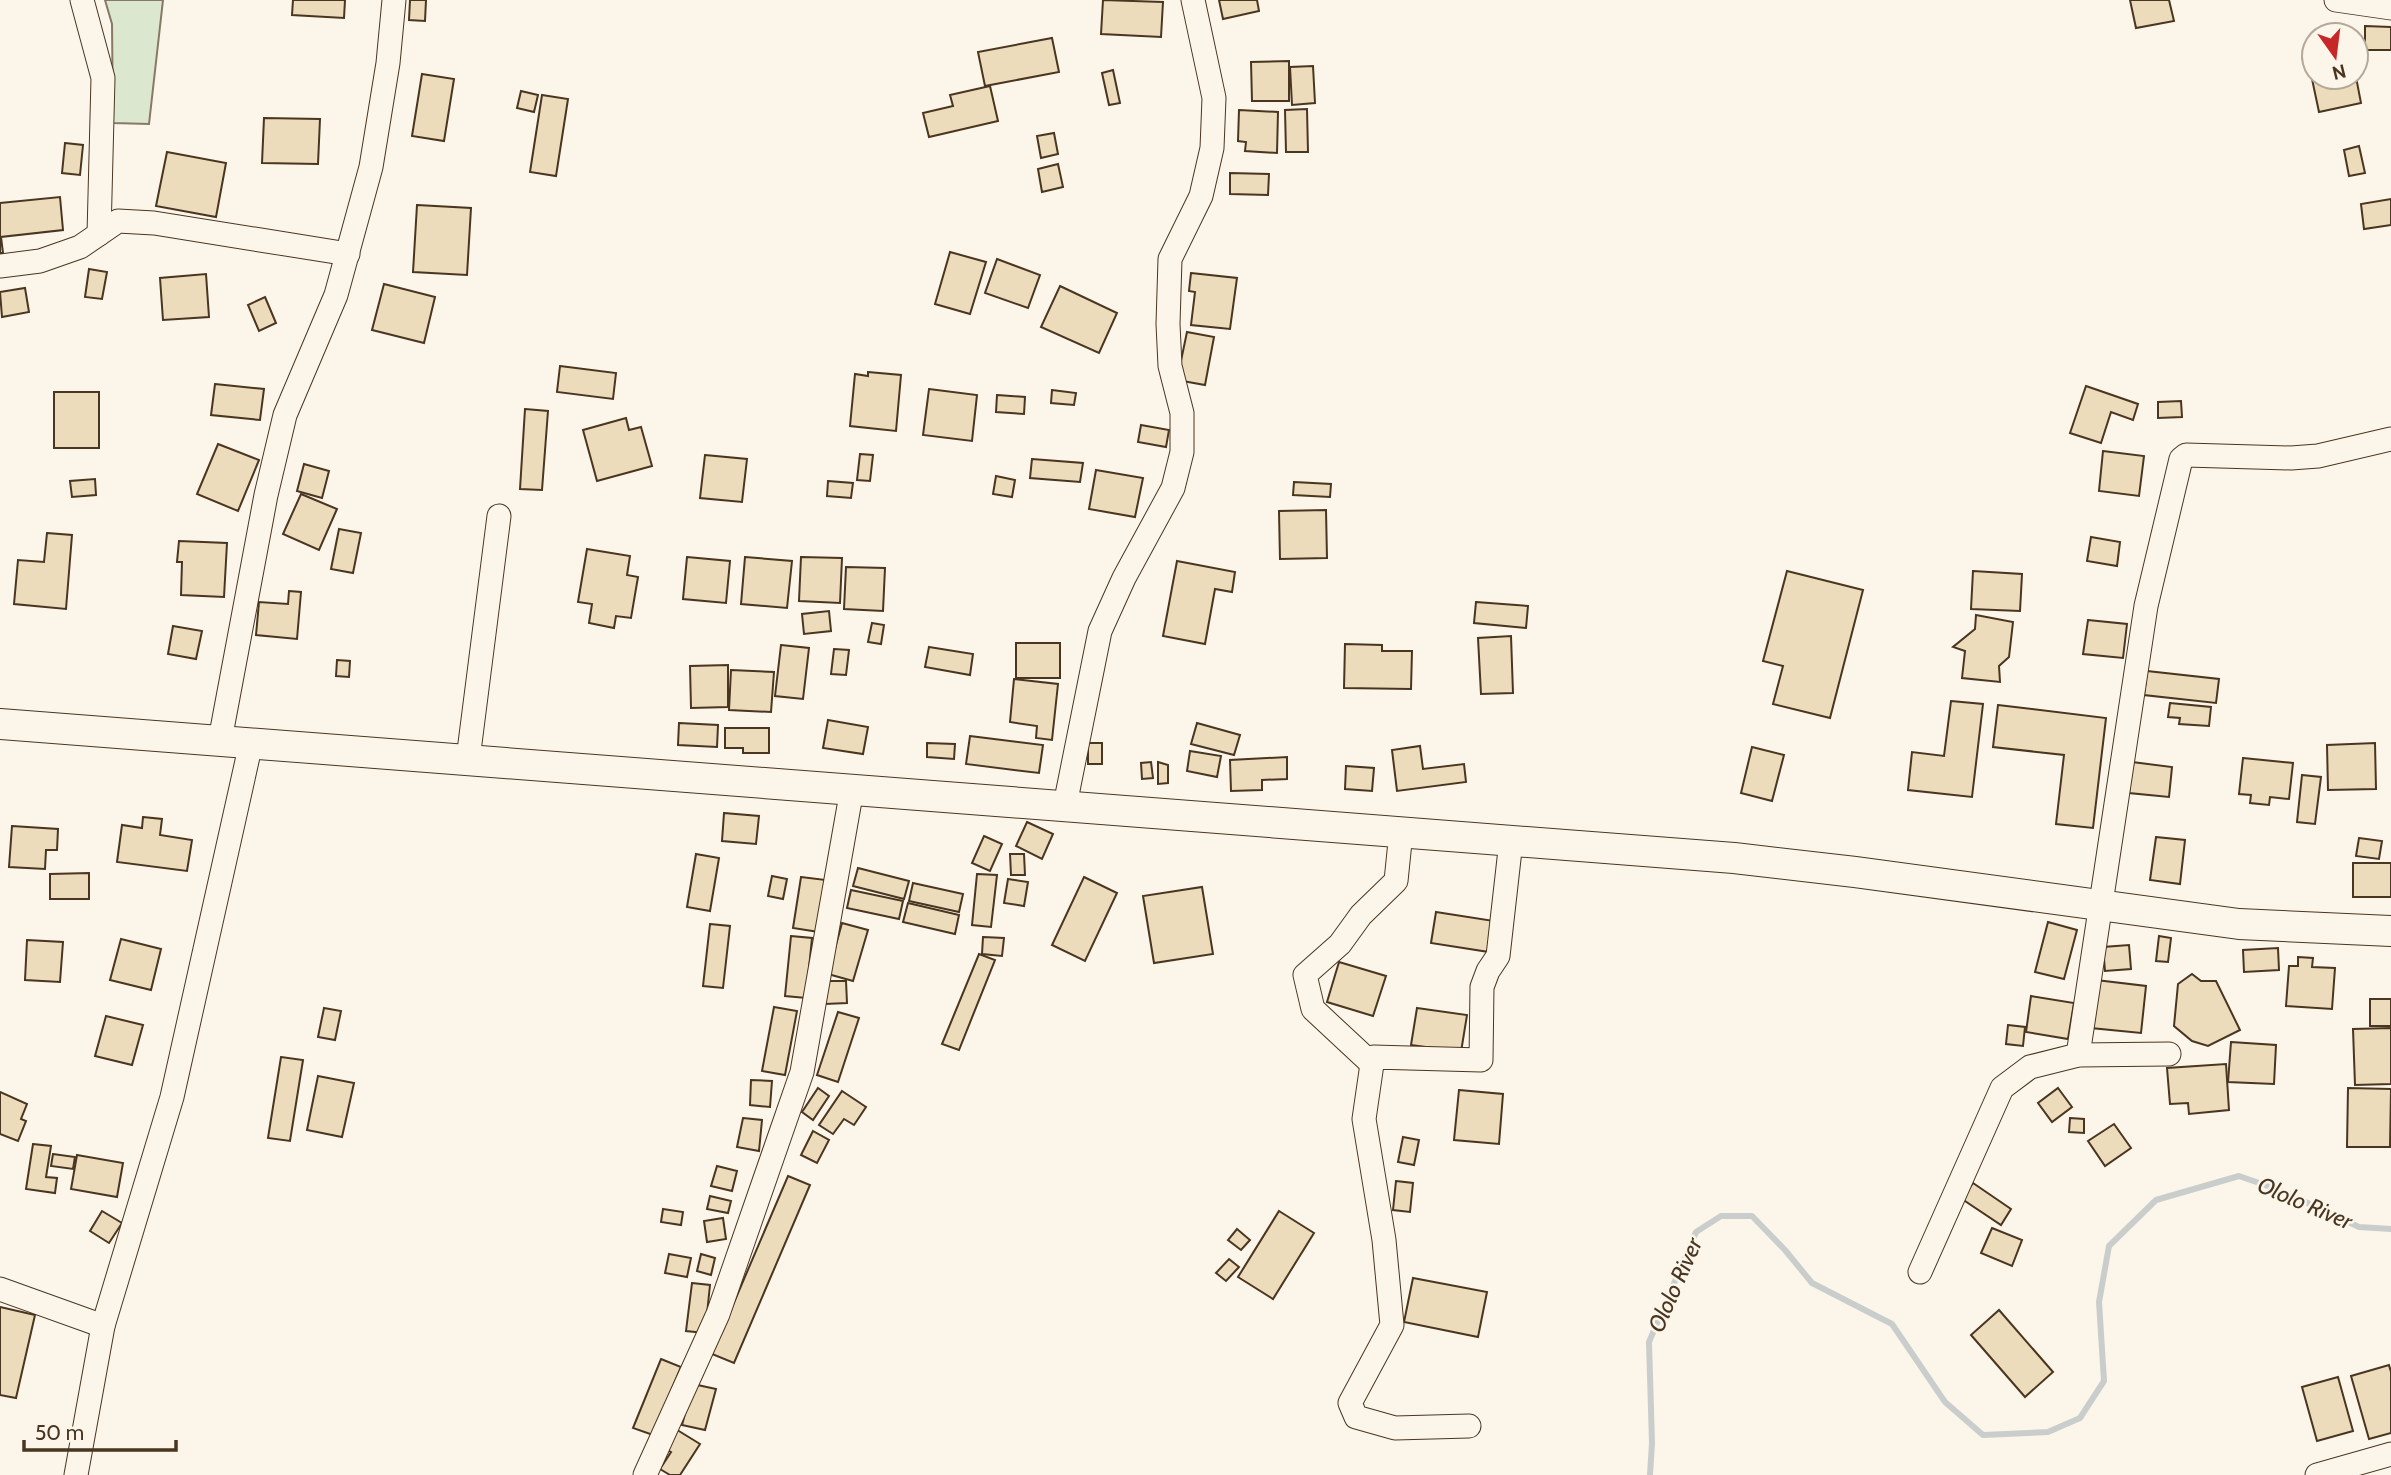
<svg xmlns="http://www.w3.org/2000/svg" width="2391" height="1475" font-family="Cabin,sans-serif">
<style>
.green{fill:#dce7d0;stroke:#887966;stroke-width:2}
.lines{fill:none;stroke-linecap:round;stroke-linejoin:round}
.stream{stroke:#c9cecd;stroke-width:6}
.building{fill:#ecdcbc;stroke:#4a3520;stroke-width:2}
.minor-casing{stroke:#4a3520;stroke-width:25}
.major-casing{stroke:#4a3520;stroke-width:32}
.minor{stroke:#fbf6e9;stroke-width:23}
.major{stroke:#fbf6e9;stroke-width:30}
.labels{text-anchor:middle;dominant-baseline:central;stroke-width:5;stroke-linejoin:round;paint-order:stroke}
.water-label{font-size:23px;font-style:italic;fill:#4a3520;stroke:#fbf6e9}
</style>
<rect width="100%" height="100%" fill="#fbf6e9"/>
<polygon class="green" points="105,0 163,0 149,124 113,123 112,24"/>
<g class="lines">
<polyline class="stream" points="1650,1475 1652,1443 1649,1342 1696,1232 1721,1216 1752,1216 1785,1250 1812,1283 1892,1324 1945,1402 1983,1435 2048,1432 2080,1418 2104,1381 2099,1302 2109,1246 2156,1200 2239,1176 2282,1191 2359,1227 2391,1229"/>
</g>
<g class="building">
<polygon points="293,0 345,0 344,18 292,15"/>
<polygon points="410,0 426,0 425,21 409,20"/>
<polygon points="1103,0 1163,2 1161,37 1101,34"/>
<polygon points="1219,0 1257,0 1259,11 1223,19"/>
<polygon points="2130,0 2169,0 2174,21 2136,28"/>
<polygon points="2365,26 2391,27 2391,50 2365,50"/>
<polygon points="1052,38 1059,72 985,86 978,52"/>
<polygon points="1289,61 1289,101 1252,101 1251,62"/>
<polygon points="1313,66 1315,103 1292,105 1290,67"/>
<polygon points="1113,70 1120,103 1109,105 1102,73"/>
<polygon points="422,74 454,79 444,141 412,136"/>
<polygon points="2319,77 2356,77 2361,103 2319,112 2312,79"/>
<polygon points="990,86 998,121 929,137 923,113 953,106 950,95"/>
<polygon points="521,91 538,95 534,112 517,108"/>
<polygon points="542,95 568,99 556,176 530,172"/>
<polygon points="1307,109 1308,152 1286,152 1285,110"/>
<polygon points="1239,110 1278,112 1277,153 1245,151 1246,142 1238,141"/>
<polygon points="264,118 320,119 318,164 262,163"/>
<polygon points="1054,133 1058,154 1041,158 1037,136"/>
<polygon points="65,143 83,145 80,175 62,173"/>
<polygon points="2359,146 2365,173 2349,176 2344,150"/>
<polygon points="167,152 226,163 216,217 156,206"/>
<polygon points="1058,164 1063,187 1042,192 1038,169"/>
<polygon points="1230,173 1269,174 1268,195 1230,194"/>
<polygon points="60,197 63,230 1,237 3,253 0,253 0,203"/>
<polygon points="2391,199 2391,225 2364,229 2361,204"/>
<polygon points="417,205 471,208 467,275 413,272"/>
<polygon points="950,252 986,262 970,314 935,304"/>
<polygon points="997,259 1040,275 1028,308 985,293"/>
<polygon points="89,269 107,272 102,299 85,297"/>
<polygon points="1191,273 1237,278 1230,329 1191,325 1195,292 1189,291"/>
<polygon points="206,274 209,317 163,320 160,278"/>
<polygon points="384,284 435,297 424,343 372,330"/>
<polygon points="1060,286 1117,313 1099,353 1041,327"/>
<polygon points="25,288 29,312 2,317 0,292"/>
<polygon points="265,297 276,323 259,331 248,305"/>
<polygon points="1187,332 1214,337 1205,385 1177,380"/>
<polygon points="560,366 616,373 613,399 557,392"/>
<polygon points="868,372 901,375 896,431 850,426 855,374 868,376"/>
<polygon points="215,384 264,389 260,420 211,415"/>
<polygon points="2086,386 2138,404 2133,420 2111,412 2101,443 2070,433"/>
<polygon points="929,389 977,395 972,441 923,435"/>
<polygon points="1052,390 1076,393 1074,405 1051,403"/>
<rect x="54" y="392" width="45" height="56"/>
<polygon points="997,395 1025,397 1024,414 996,412"/>
<polygon points="2181,401 2182,417 2158,418 2158,402"/>
<polygon points="525,409 548,411 542,490 520,489"/>
<polygon points="626,418 629,430 641,427 652,466 597,481 583,430"/>
<polygon points="1141,425 1169,430 1166,447 1138,442"/>
<polygon points="218,444 259,460 238,511 197,494"/>
<polygon points="2103,451 2144,456 2139,496 2099,491"/>
<polygon points="860,454 873,455 870,481 857,480"/>
<polygon points="705,455 747,459 742,502 700,498"/>
<polygon points="1032,459 1083,463 1080,482 1030,478"/>
<polygon points="304,464 329,471 322,498 297,491"/>
<polygon points="1096,470 1143,478 1135,517 1089,509"/>
<polygon points="996,476 1015,480 1012,497 993,494"/>
<polygon points="95,479 96,495 72,497 70,481"/>
<polygon points="828,481 853,483 851,498 827,496"/>
<polygon points="1294,482 1331,484 1330,497 1293,495"/>
<polygon points="301,494 337,509 319,550 283,534"/>
<polygon points="1326,510 1327,558 1280,559 1279,511"/>
<polygon points="339,529 361,533 353,573 331,569"/>
<polygon points="47,533 72,535 66,609 14,604 18,560 44,562"/>
<polygon points="2091,537 2120,542 2117,566 2087,561"/>
<polygon points="179,541 227,543 224,597 181,595 182,562 177,562"/>
<polygon points="587,549 630,556 627,575 638,577 631,618 616,616 614,628 589,623 592,604 578,602"/>
<polygon points="687,557 730,561 726,603 683,599"/>
<polygon points="745,557 792,561 787,608 741,604"/>
<polygon points="801,557 842,558 840,603 799,601"/>
<polygon points="1177,561 1235,572 1232,592 1215,589 1205,644 1163,636"/>
<polygon points="846,567 885,568 883,611 844,609"/>
<polygon points="1787,571 1863,590 1830,718 1773,704 1783,666 1763,661"/>
<polygon points="1973,571 2022,574 2020,611 1971,609"/>
<polygon points="289,591 301,592 297,639 256,635 259,602 288,604"/>
<polygon points="1476,602 1528,606 1526,628 1474,623"/>
<polygon points="829,611 831,631 804,634 802,614"/>
<polygon points="1976,615 2013,622 2009,657 1999,666 2000,682 1962,678 1965,651 1953,647 1975,629"/>
<polygon points="2088,620 2127,624 2123,658 2083,654"/>
<polygon points="872,623 884,625 881,644 868,642"/>
<polygon points="173,626 202,631 196,659 168,654"/>
<polygon points="1511,636 1513,693 1481,694 1478,638"/>
<rect x="1016" y="643" width="44" height="35"/>
<polygon points="1345,644 1382,645 1382,651 1412,651 1411,689 1344,688"/>
<polygon points="781,645 809,648 803,699 775,696"/>
<polygon points="929,647 973,654 970,675 925,667"/>
<polygon points="834,649 849,650 846,675 831,674"/>
<polygon points="337,660 350,661 349,677 336,676"/>
<polygon points="728,665 728,707 691,708 690,666"/>
<polygon points="731,670 774,672 771,712 729,710"/>
<polygon points="2147,671 2219,679 2216,703 2144,695"/>
<polygon points="1014,679 1058,684 1052,740 1036,738 1037,726 1010,722"/>
<polygon points="1951,701 1983,704 1972,797 1908,790 1912,752 1944,756"/>
<polygon points="2170,703 2211,707 2209,726 2179,724 2180,718 2168,717"/>
<polygon points="1998,705 2106,718 2093,828 2056,824 2064,755 1993,747"/>
<polygon points="828,720 868,727 863,754 823,748"/>
<polygon points="679,723 718,725 717,747 678,745"/>
<polygon points="1197,723 1240,735 1234,755 1191,744"/>
<polygon points="725,728 769,728 769,753 743,753 743,748 725,748"/>
<polygon points="970,736 1043,745 1039,773 966,764"/>
<polygon points="927,743 955,744 954,759 927,757"/>
<rect x="1088" y="743" width="14" height="21"/>
<polygon points="2375,743 2376,789 2328,790 2327,745"/>
<polygon points="1420,746 1423,769 1464,764 1466,782 1397,791 1392,750"/>
<polygon points="1752,747 1784,755 1772,801 1741,793"/>
<polygon points="1190,751 1221,756 1217,777 1187,771"/>
<polygon points="1287,757 1287,779 1262,780 1262,790 1231,791 1230,760"/>
<polygon points="2243,758 2293,763 2289,799 2270,797 2269,805 2250,803 2251,795 2239,794"/>
<polygon points="1151,762 1153,778 1142,779 1141,763"/>
<polygon points="1158,762 1168,765 1168,783 1158,784"/>
<polygon points="2132,762 2172,767 2169,797 2129,793"/>
<polygon points="1346,766 1374,768 1372,791 1345,789"/>
<polygon points="2302,775 2321,777 2315,824 2297,822"/>
<polygon points="724,813 759,816 756,844 722,841"/>
<polygon points="143,817 162,819 160,835 192,840 187,871 117,862 122,825 142,828"/>
<polygon points="1027,822 1053,834 1042,859 1016,846"/>
<polygon points="12,826 58,829 57,850 46,850 45,869 9,867"/>
<polygon points="984,836 1002,844 990,871 972,863"/>
<polygon points="2156,837 2185,840 2180,884 2150,880"/>
<polygon points="2359,838 2382,841 2379,859 2356,856"/>
<polygon points="696,854 719,858 710,911 687,907"/>
<polygon points="1010,854 1024,854 1025,875 1011,875"/>
<rect x="2353" y="863" width="38" height="34"/>
<polygon points="858,868 909,881 904,899 853,886"/>
<polygon points="89,873 89,899 50,899 50,874"/>
<polygon points="977,874 997,875 991,927 972,925"/>
<polygon points="772,876 787,879 783,899 768,896"/>
<polygon points="801,877 826,880 819,932 793,928"/>
<polygon points="1084,877 1117,893 1085,961 1052,945"/>
<polygon points="1008,879 1028,882 1024,906 1004,903"/>
<polygon points="913,883 963,894 959,912 909,901"/>
<polygon points="1202,887 1213,954 1154,963 1143,896"/>
<polygon points="851,890 903,901 899,919 847,908"/>
<polygon points="908,903 959,915 955,934 903,922"/>
<polygon points="1436,912 1494,921 1489,952 1431,943"/>
<polygon points="2048,922 2077,930 2064,979 2035,972"/>
<polygon points="842,923 868,930 853,981 828,974"/>
<polygon points="710,924 730,926 723,988 703,986"/>
<polygon points="791,936 812,938 806,998 785,996"/>
<polygon points="2159,936 2171,938 2168,962 2156,961"/>
<polygon points="983,937 1004,938 1002,956 982,954"/>
<polygon points="121,939 161,949 151,990 110,980"/>
<polygon points="27,940 63,942 60,982 25,980"/>
<polygon points="2129,945 2131,969 2105,971 2103,947"/>
<polygon points="2278,948 2279,970 2244,972 2243,950"/>
<polygon points="979,954 995,960 959,1050 942,1044"/>
<polygon points="2298,957 2313,958 2312,967 2335,968 2332,1009 2286,1006 2289,966 2298,966"/>
<polygon points="1339,962 1386,976 1373,1016 1327,1002"/>
<polygon points="2192,974 2201,981 2216,981 2240,1030 2208,1046 2192,1041 2174,1026 2178,984"/>
<polygon points="2096,980 2146,986 2141,1033 2091,1028"/>
<polygon points="824,981 846,981 847,1003 825,1004"/>
<polygon points="2031,996 2074,1003 2068,1039 2026,1032"/>
<rect x="2370" y="999" width="21" height="27"/>
<polygon points="774,1007 797,1011 785,1075 762,1071"/>
<polygon points="324,1008 341,1011 335,1040 318,1037"/>
<polygon points="1417,1008 1467,1015 1461,1052 1411,1045"/>
<polygon points="838,1012 859,1018 838,1082 817,1075"/>
<polygon points="106,1016 143,1025 132,1065 95,1056"/>
<polygon points="2008,1025 2025,1027 2023,1046 2006,1044"/>
<polygon points="2391,1028 2391,1084 2355,1085 2353,1029"/>
<polygon points="2231,1042 2276,1045 2274,1084 2228,1082"/>
<polygon points="281,1057 303,1060 290,1141 268,1138"/>
<polygon points="2226,1064 2229,1110 2189,1114 2188,1103 2170,1104 2167,1068"/>
<polygon points="318,1076 354,1083 342,1137 307,1130"/>
<polygon points="751,1080 772,1081 770,1107 750,1105"/>
<polygon points="818,1088 829,1096 813,1120 802,1112"/>
<polygon points="2058,1088 2072,1107 2052,1122 2038,1103"/>
<polygon points="2348,1088 2391,1089 2390,1147 2347,1147"/>
<polygon points="1459,1090 1503,1094 1499,1144 1454,1140"/>
<polygon points="842,1091 866,1107 854,1125 844,1119 833,1134 819,1125"/>
<polygon points="0,1092 27,1104 21,1119 26,1121 18,1141 0,1134"/>
<polygon points="743,1118 762,1120 759,1151 737,1147"/>
<polygon points="2070,1118 2084,1119 2084,1133 2069,1132"/>
<polygon points="2114,1124 2131,1148 2105,1166 2088,1141"/>
<polygon points="813,1131 829,1140 817,1163 801,1155"/>
<polygon points="1403,1137 1419,1140 1414,1165 1398,1162"/>
<polygon points="33,1144 51,1146 46,1177 57,1178 55,1193 26,1189"/>
<polygon points="53,1154 75,1157 73,1169 51,1166"/>
<polygon points="77,1155 123,1163 117,1197 71,1189"/>
<polygon points="717,1166 737,1171 732,1191 711,1186"/>
<polygon points="788,1176 810,1185 734,1363 712,1354"/>
<polygon points="1396,1181 1413,1183 1410,1212 1393,1210"/>
<polygon points="1973,1183 2011,1209 2001,1225 1962,1199"/>
<polygon points="710,1196 731,1201 728,1213 707,1209"/>
<polygon points="663,1209 683,1212 681,1225 661,1222"/>
<polygon points="102,1211 122,1223 109,1243 90,1231"/>
<polygon points="1279,1211 1314,1233 1273,1299 1238,1277"/>
<polygon points="723,1218 726,1239 707,1242 704,1221"/>
<polygon points="1992,1228 2022,1240 2012,1266 1981,1253"/>
<polygon points="1237,1229 1250,1240 1241,1250 1228,1240"/>
<polygon points="669,1254 691,1258 687,1277 665,1273"/>
<polygon points="701,1254 715,1258 711,1275 697,1271"/>
<polygon points="1229,1259 1239,1267 1226,1281 1216,1273"/>
<polygon points="1413,1278 1487,1292 1478,1337 1404,1322"/>
<polygon points="692,1283 710,1285 705,1333 686,1331"/>
<polygon points="0,1307 35,1315 16,1398 0,1395"/>
<polygon points="1999,1310 2053,1372 2025,1397 1971,1335"/>
<polygon points="661,1359 681,1367 653,1435 633,1428"/>
<polygon points="2389,1365 2391,1372 2391,1433 2369,1439 2351,1376"/>
<polygon points="2338,1377 2353,1431 2317,1441 2302,1387"/>
<polygon points="693,1384 716,1389 705,1430 682,1425"/>
<polygon points="674,1428 700,1444 680,1475 670,1475 660,1469 671,1452 662,1447"/>
</g>
<g class="lines">
<defs>
<g id="minor">
<polyline points="82,0 103,78 99,234"/>
<polyline points="2336,0 2391,8"/>
<polyline points="0,266 40,261 80,247 118,221 154,223 348,254"/>
<polyline points="220,740 266,495 285,415 336,295 371,167 388,63 394,0"/>
<polyline points="468,759 499,516"/>
<polyline points="1065,805 1100,631 1124,578 1173,488 1182,452 1182,413 1170,366 1168,324 1170,259 1201,196 1212,148 1214,98 1193,0"/>
<polyline points="2078,1055 2146,606 2181,459 2186,455 2291,458 2318,456 2391,439"/>
<polyline points="1372,1064 1313,1009 1305,975 1340,944 1361,915 1396,881 1401,832"/>
<polyline points="1920,1272 2002,1088 2030,1067 2078,1055 2169,1054"/>
<polyline points="0,1289 103,1326"/>
<polyline points="1469,1426 1395,1428 1356,1417 1350,1403 1392,1325 1384,1240 1364,1119 1373,1057 1481,1060 1482,987 1488,971 1498,956 1511,841"/>
<polyline points="76,1475 103,1326 172,1097 251,743"/>
<polyline points="645,1475 718,1314 802,1072 852,789"/>
<polyline points="2317,1475 2391,1454"/>
</g>
<polyline id="major" points="0,724 1734,858 1855,872 2239,924 2391,931"/>
</defs>
<use href="#minor" class="minor-casing"/>
<use href="#major" class="major-casing"/>
<use href="#minor" class="minor"/>
<use href="#major" class="major"/>
</g>
<g class="labels">
<g class="water-label">
<text transform="translate(2305 1203) rotate(23)">Ololo River</text>
<text transform="translate(1675 1285) rotate(-66)">Ololo River</text>
</g>
</g>
<g transform="translate(2335 56) rotate(166)"><circle r="33" fill="#fbf6e9" stroke="#b4a999" stroke-width="2"/>
<path d="M0-5L12 26L0 18L-12 26Z" fill="#c62828"/>
<text y="-10" font-size="19" font-weight="bold" text-anchor="middle" fill="#4a3520">N</text>
</g>
<path d="M24 1440v10h152v-10" fill="none" stroke="#4a3520" stroke-width="3.5"/>
<text x="35" y="1440" font-size="21" fill="#4a3520" stroke="#fbf6e9" stroke-width="5" paint-order="stroke">50 m</text>
</svg>
